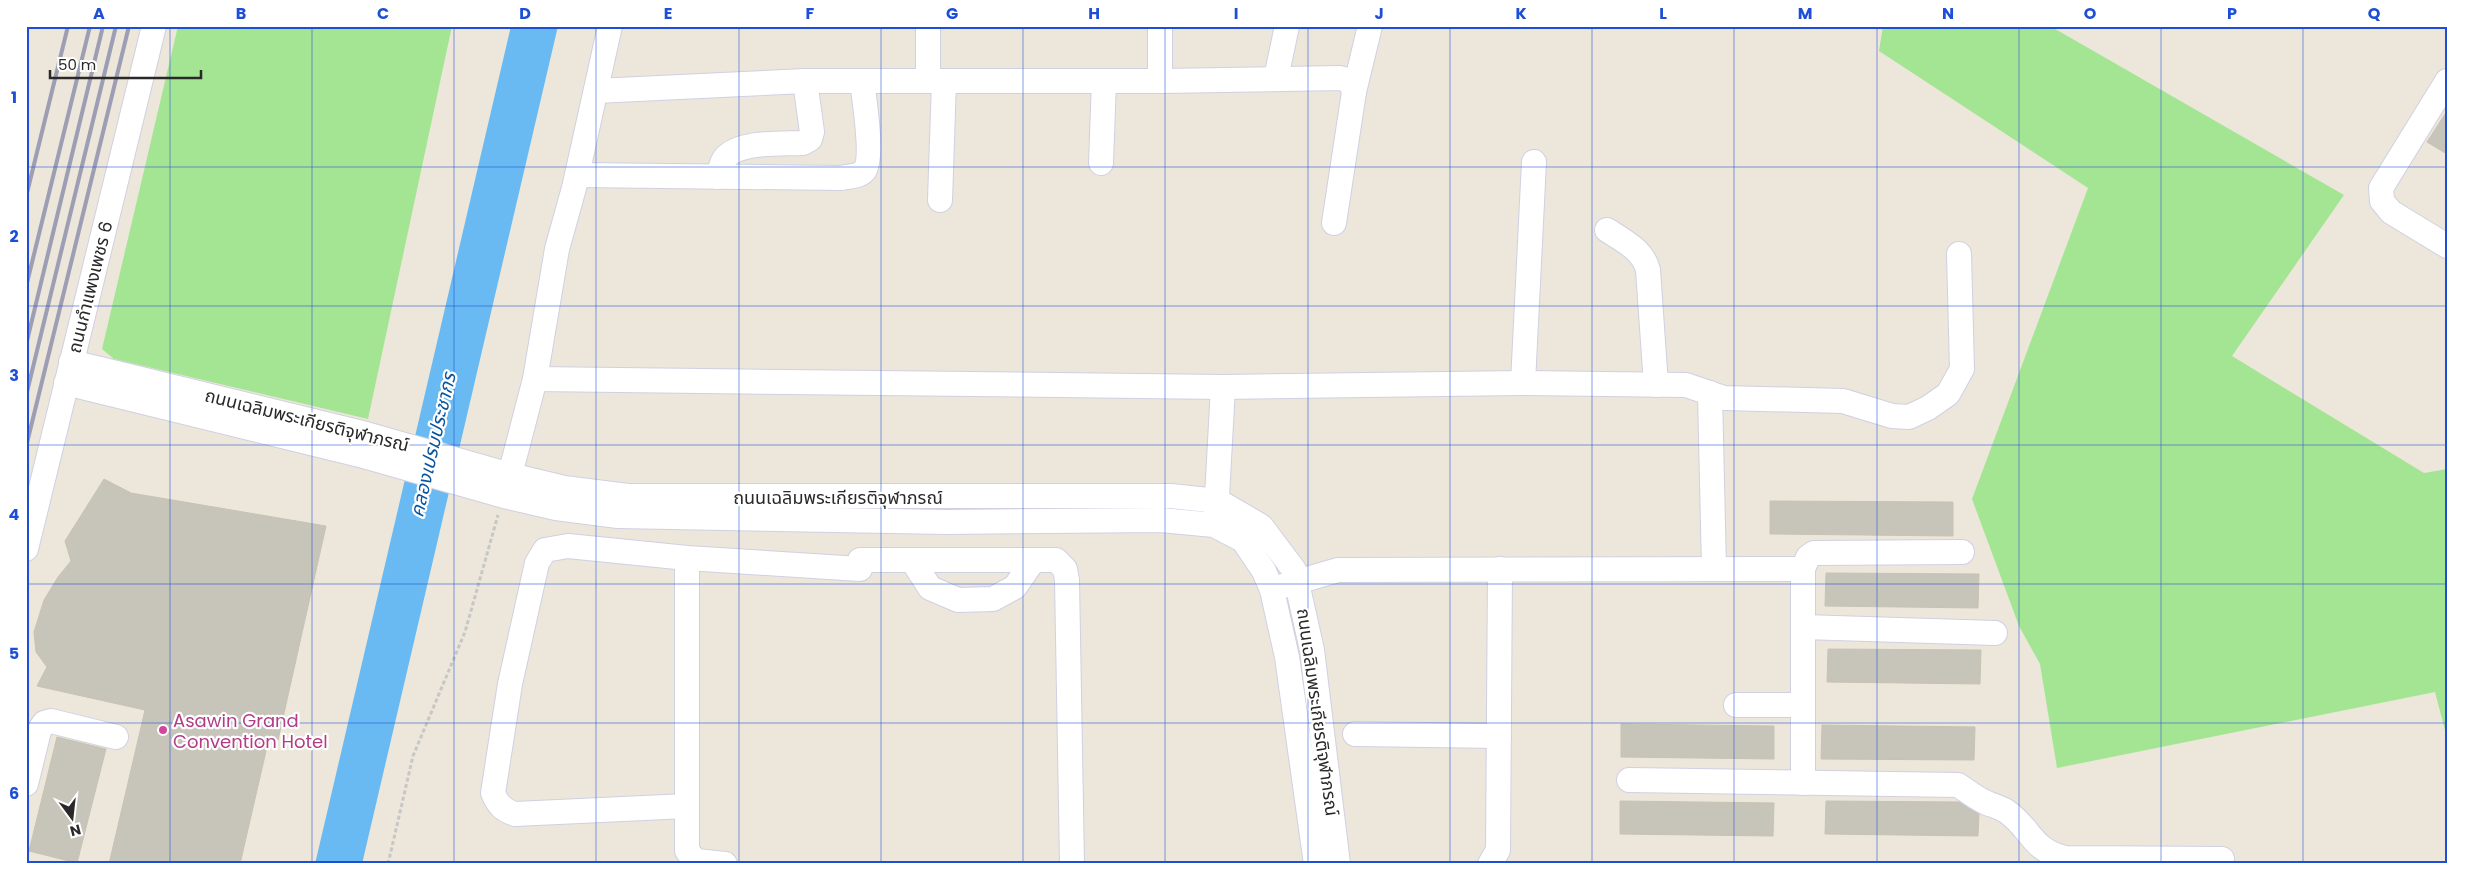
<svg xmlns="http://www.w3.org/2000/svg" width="2473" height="890" font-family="Poppins,'Noto Sans Thai',sans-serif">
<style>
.green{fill:#a4e594}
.water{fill:#69baf2}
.building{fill:#c7c4ba;stroke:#c7c3b4}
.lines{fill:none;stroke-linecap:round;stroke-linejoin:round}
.minor-casing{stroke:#d0d0e3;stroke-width:26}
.path{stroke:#c7c7c7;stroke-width:3;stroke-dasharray:4 2.5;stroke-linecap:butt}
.minor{stroke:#fff;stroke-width:24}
.rail{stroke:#9d9db4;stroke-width:4}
.grid{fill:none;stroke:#1d4ed8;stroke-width:1;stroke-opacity:0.55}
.hotel-dot{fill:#d1479c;stroke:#fff;stroke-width:2}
.labels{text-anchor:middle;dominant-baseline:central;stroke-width:4.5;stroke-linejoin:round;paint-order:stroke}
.street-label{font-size:18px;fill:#292929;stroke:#fff}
.hotel-label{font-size:18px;fill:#b23c85;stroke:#fff;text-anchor:start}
.water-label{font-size:19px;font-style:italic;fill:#09549e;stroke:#fff}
.neatline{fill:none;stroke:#1d4ed8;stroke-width:2}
.grid-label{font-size:16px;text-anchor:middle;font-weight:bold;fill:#1d4ed8}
</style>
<rect width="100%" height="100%" fill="#ece7da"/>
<g class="green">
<polygon points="178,26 452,26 368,419 114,359 102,349"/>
<polygon points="1883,26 2050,26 2344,195 2232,356 2424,473 2447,469 2447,738 2435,692 2057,768 2040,664 2019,626 1972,499 2088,188 1879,51"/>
</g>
<polygon class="water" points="511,26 558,26 362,864 315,864"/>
<g class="building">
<polygon points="2447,111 2447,154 2427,142"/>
<polygon points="104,479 131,493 326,526 278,740 269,738 240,864 109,864 145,710 37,686 47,667 36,652 34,632 44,600 58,577 71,561 65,541"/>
<polygon points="1770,501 1953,502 1953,536 1770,534"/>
<polygon points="1826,573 1979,574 1978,608 1825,606"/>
<polygon points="1828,649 1981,650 1980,684 1827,682"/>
<polygon points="1621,724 1774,726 1774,759 1621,757"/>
<polygon points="1822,725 1975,727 1974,760 1821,759"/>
<polygon points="57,737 106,749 77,863 29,851"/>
<polygon points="1620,801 1774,803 1773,836 1620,834"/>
<polygon points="1826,801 1959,802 1979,814 1978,836 1825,834"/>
</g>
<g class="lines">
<defs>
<g id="minor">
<polyline points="928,26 928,81"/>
<polyline points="1276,78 1287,26"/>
<polyline points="1160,81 1160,26"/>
<polyline points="2447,81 2381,188 2382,201 2391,212 2447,246"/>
<polyline points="596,91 805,81 1160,81 1340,78 1350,81 1354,92 1334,223"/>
<polyline points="1354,92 1370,26"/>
<polyline points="1101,163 1104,81"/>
<path d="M 577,175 L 841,178 C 849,176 858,177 864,171 C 874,159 864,98 862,81"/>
<path d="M 718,177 C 720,171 721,162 725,158 C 739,141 782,144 803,143 L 810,139 L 812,132 L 805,81"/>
<polyline points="940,200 944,81"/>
<path d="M 1607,230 C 1624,241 1643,250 1648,270 L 1656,385"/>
<polyline points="71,362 366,434 510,475 564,488 628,496 1171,496 1218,501 1261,526 1294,570 1312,650 1338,864"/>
<polyline points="535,379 1223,387 1523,383 1686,385 1724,398 1843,401 1892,416 1909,417 1928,408 1948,394 1962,369 1959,254"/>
<polyline points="66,383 360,455 504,496 556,508 618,516 946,522 1161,520 1214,525 1243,540 1264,571 1272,590 1287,657 1316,864"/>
<polyline points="1523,383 1534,162"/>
<polyline points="1710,393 1714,569"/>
<polyline points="506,490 535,379 557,249 574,188 610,26"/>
<polyline points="1216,515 1223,387"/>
<polyline points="26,549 154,26"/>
<polyline points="687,558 687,851 696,861 725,864"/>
<polyline points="912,560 930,588 958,600 993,599 1015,587 1033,561"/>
<polyline points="1803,569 1808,557 1814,553 1962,552"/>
<polyline points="1283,586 1338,570 1803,569 1803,783"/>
<polyline points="1803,627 1995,633"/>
<polyline points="1736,705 1803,705"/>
<polyline points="1355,734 1499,736"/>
<path d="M 1629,780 L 1958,785 C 1966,790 1973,796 1981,800 C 1989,805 1998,806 2006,811 C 2032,829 2031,850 2065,858 L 2222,859"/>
<polyline points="26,784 39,731 44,723 51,721 116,737"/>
<path d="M 687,806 L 515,814 C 503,810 498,805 493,793 L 510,684 L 537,563 L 545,550 L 568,546 L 687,558 L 860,569 L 860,560 L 1056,560 L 1065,569 L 1067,580 L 1072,864"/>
<polyline points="1490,864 1498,850 1500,569"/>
</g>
</defs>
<use href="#minor" class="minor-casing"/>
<polyline class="path" points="388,864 413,756 465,632 498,515"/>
<use href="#minor" class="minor"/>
<g class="rail">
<polyline points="26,197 68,26"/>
<polyline points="26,287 90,26"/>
<polyline points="26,345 103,26"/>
<polyline points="26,396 116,26"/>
<polyline points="26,447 129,26"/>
</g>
</g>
<path class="grid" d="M 170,26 L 170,864M 312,26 L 312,864M 454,26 L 454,864M 596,26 L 596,864M 739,26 L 739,864M 881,26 L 881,864M 1023,26 L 1023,864M 1165,26 L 1165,864M 1308,26 L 1308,864M 1450,26 L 1450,864M 1592,26 L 1592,864M 1734,26 L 1734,864M 1877,26 L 1877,864M 2019,26 L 2019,864M 2161,26 L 2161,864M 2303,26 L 2303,864M 26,167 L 2447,167M 26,306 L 2447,306M 26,445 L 2447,445M 26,584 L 2447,584M 26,723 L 2447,723"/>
<circle class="hotel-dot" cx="163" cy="730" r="5"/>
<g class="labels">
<g class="street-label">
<text transform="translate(90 287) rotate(-76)">ถนนกำแพงเพชร 6</text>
<text transform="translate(307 420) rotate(14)">ถนนเฉลิมพระเกียรติจุฬาภรณ์</text>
<text x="838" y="497">ถนนเฉลิมพระเกียรติจุฬาภรณ์</text>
<text transform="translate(1318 712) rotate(82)">ถนนเฉลิมพระเกียรติจุฬาภรณ์</text>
</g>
<g class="hotel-label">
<text x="173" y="720">Asawin Grand<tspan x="173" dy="21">Convention Hotel</tspan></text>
</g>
<g class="water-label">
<text transform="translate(433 445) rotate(-77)">คลองเปรมประชากร</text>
</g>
</g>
<rect width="2473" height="890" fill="none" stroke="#ffffff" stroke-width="55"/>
<g transform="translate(72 818) rotate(165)" stroke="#ffffff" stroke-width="4" paint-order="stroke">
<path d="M0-4L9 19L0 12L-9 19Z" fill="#292929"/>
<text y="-8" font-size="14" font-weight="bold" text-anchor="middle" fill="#292929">N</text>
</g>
<path d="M50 70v8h151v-8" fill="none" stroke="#292929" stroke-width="2.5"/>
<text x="58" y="70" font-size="15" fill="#292929" stroke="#ffffff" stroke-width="4" paint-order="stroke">50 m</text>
<rect x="28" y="28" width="2418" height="834" class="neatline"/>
<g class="grid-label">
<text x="99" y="19">A</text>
<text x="241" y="19">B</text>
<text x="383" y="19">C</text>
<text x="525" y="19">D</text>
<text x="668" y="19">E</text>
<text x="810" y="19">F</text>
<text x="952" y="19">G</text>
<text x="1094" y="19">H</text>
<text x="1236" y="19">I</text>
<text x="1379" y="19">J</text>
<text x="1521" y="19">K</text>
<text x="1663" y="19">L</text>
<text x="1805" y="19">M</text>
<text x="1948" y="19">N</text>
<text x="2090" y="19">O</text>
<text x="2232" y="19">P</text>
<text x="2374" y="19">Q</text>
<text x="14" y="103">1</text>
<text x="14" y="242">2</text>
<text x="14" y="381">3</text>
<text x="14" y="520">4</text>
<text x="14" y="659">5</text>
<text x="14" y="799">6</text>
</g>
</svg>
